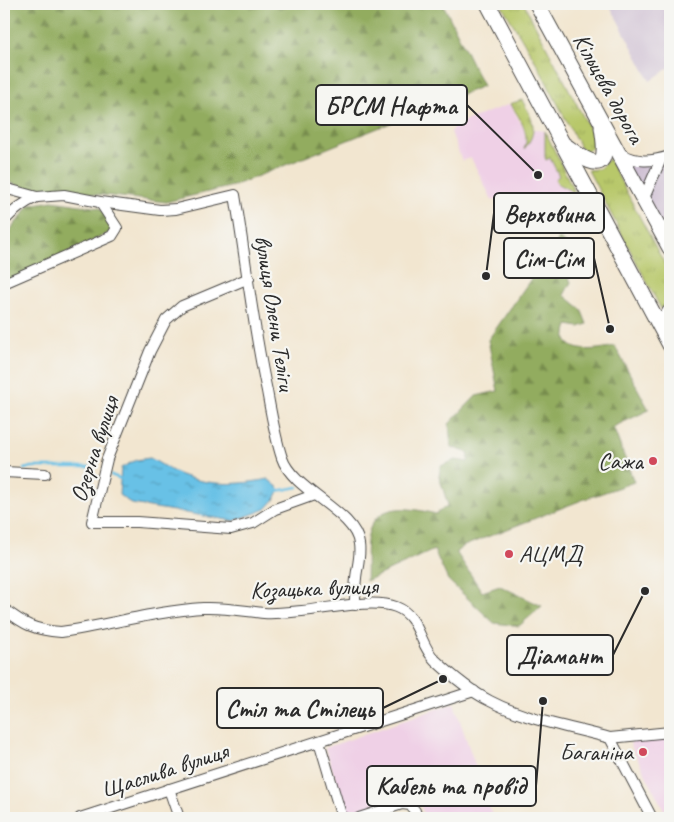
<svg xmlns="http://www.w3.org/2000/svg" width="674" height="822" font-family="Caveat,sans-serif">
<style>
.built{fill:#efd0e6}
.industrial{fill:#cdbed2}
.grass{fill:url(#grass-tufts);stroke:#727a4a}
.forest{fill:url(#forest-firs);stroke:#5e6c44}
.water{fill:url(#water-ripples);stroke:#4a7688}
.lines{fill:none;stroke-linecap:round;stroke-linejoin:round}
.stream{stroke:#68c1e6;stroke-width:2.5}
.minor-casing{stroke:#494744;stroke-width:12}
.highway-casing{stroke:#494744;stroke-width:17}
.minor{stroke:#fff;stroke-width:10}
.highway{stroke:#fff;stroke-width:15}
.poi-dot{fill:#d1495b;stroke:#f6f6f2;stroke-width:2}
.labels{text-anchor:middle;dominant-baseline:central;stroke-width:4.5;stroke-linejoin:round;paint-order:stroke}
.street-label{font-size:24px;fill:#2b2b2b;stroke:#f6f6f2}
.poi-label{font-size:24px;fill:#2b2b2b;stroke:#f6f6f2;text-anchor:end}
.leader{fill:none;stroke:#2b2b2b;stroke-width:2}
.callout-dot{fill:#2b2b2b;stroke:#f6f6f2;stroke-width:2}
.callout{fill:#f6f6f2;stroke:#2b2b2b;stroke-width:2}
.callout-label{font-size:25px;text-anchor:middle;font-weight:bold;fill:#2b2b2b}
</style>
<defs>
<pattern id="grass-tufts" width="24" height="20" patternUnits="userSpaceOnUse" patternTransform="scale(1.25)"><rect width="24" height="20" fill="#b8c86a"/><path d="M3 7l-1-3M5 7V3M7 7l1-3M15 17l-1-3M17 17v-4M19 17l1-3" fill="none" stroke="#9eac5c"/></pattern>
<pattern id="forest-firs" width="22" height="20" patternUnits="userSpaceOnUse" patternTransform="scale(1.25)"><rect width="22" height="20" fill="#92ac5e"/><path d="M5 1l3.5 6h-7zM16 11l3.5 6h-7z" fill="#778c4e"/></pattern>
<pattern id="water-ripples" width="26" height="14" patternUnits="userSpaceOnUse" patternTransform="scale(1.25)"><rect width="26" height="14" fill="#68c1e6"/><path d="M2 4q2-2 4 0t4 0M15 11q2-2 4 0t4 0" fill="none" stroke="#569dbb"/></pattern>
</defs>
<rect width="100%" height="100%" fill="#f6f6f2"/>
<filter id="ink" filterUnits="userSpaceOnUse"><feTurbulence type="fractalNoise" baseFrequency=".02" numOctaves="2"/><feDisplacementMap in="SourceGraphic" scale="10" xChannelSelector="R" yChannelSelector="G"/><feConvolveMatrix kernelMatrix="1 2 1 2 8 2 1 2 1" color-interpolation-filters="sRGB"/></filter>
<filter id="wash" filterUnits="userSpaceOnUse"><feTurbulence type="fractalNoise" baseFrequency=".0096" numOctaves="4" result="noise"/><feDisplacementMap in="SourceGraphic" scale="20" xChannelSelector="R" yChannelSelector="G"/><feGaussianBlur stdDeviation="1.12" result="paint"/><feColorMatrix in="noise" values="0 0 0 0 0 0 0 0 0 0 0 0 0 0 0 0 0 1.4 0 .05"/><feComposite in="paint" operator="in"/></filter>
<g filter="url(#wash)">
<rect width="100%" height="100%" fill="#f2e6d0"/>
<g class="built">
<polygon points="510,104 524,129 526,144 532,137 533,129 545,131 575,193 570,198 534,211 527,210 510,197 492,200 471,158 462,161 451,132 454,125"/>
<polygon points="454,703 493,818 425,818 416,792 348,816 325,748"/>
<polygon points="670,737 670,818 668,818 630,744 632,740"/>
</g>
<g class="industrial">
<polygon points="609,4 670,4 670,67 650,81"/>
<polygon points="619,153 631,159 670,156 670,248"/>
</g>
<g class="grass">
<polygon points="501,4 524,4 596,141 597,144 586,152 580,147 537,64"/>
<path d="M 522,100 C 532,119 540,130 524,149 C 531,135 519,115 510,104 Z"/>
<polygon points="545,131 575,193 558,184 555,179 559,176 550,158 546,160 545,157"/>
<polygon points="609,159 670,274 670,300 661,309 588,170 599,169"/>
</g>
<g class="forest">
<polygon points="4,4 443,4 483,86 233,186 166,202 85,193 31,190 4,180"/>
<polygon points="52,201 100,208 115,227 109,233 4,283 4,255 7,254 4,250 4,238 30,205"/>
<path d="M 559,239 L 576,250 L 588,244 L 591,250 L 565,271 L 571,282 L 564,295 L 581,309 L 587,324 L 579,327 L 568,325 C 556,357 597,350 615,346 L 649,410 L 613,427 L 634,482 L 582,500 L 464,546 L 456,552 L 482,592 L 500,586 L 542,606 L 519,626 L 494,623 L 448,580 L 434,550 L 366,581 C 367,566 365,549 368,535 C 376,500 411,508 436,514 L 448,505 L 439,476 L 441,466 L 455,460 L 468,462 L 469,453 L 451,447 L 449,424 L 476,396 L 498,391 L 488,340 Z"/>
</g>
<path class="water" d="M 150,458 C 161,464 172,472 184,476 C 212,486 239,485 268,479 L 280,489 L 275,499 L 266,509 L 234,521 L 132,504 L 119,495 L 121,468 L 136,460 Z"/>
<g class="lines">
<g class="stream">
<polyline points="24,469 32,467 90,467"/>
<polyline points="111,475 121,479"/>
<polyline points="277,491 298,487"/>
</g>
</g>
</g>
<g filter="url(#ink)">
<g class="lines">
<defs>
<g id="minor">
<path d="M 619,153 C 638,163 650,162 670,156"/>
<path d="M 4,188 L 37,197 L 64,195 L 100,202 L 160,210 L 176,209 L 235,195 C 246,261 253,327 267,391 C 271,413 275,437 282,458 C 293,491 356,512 359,544 C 361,556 357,567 356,578 C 355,587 355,596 355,605"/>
<polyline points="644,198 661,159"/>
<path d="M 4,221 C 14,210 23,203 37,197"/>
<polyline points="249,278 182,306 166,320 150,351 107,459 92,522 137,522 231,529 253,523 275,509 314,495"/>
<polyline points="4,283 112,236 117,228 100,202"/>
<polyline points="4,472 45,474"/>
<path d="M 4,609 C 25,625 34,630 61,632 C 109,625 155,611 203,608 C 224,607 244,611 264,613 C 276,614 290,612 302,611 C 327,609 373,598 396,607 C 420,616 419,645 435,660 C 450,674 472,692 490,701 C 526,720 570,727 610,738 L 652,818"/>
<polyline points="610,738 670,732"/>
<polyline points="319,741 342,818"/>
<polyline points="169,789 179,818"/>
<polyline points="80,818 474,691"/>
<polyline points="359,818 402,804 410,805 415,811 417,818"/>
</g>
<g id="highway">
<polyline points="488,4 670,345"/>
<polyline points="537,4 670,248"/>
<path d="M 566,146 C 573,151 603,176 604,152 C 605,144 603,135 602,127"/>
<path d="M 669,336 C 666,327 664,321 670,312"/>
</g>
</defs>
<use href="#minor" class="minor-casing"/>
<use href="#highway" class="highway-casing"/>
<use href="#minor" class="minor"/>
<use href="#highway" class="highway"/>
</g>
</g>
<g class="poi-dot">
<circle cx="653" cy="461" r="5"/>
<circle cx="509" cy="554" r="5"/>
<circle cx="643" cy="752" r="5"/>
</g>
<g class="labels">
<g class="street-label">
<text transform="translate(609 88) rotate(61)">Кільцева дорога</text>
<text transform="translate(275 313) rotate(81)">вулиця Олени Теліги</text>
<text transform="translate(94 449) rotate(-72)">Озерна вулиця</text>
<text transform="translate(314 588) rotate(-2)">Козацька вулиця</text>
<text transform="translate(165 770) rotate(-18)">Щаслива вулиця</text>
</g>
<g class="poi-label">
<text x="643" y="461">Сажа</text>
<text x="519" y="554" text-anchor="start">АЦМД</text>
<text x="633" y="752">Баганіна</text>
</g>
</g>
<path class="leader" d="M538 175L467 105M486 276L494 213M610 329L594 258M645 591L613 655M443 679L383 708M543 701L536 786"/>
<g class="callout-dot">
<circle cx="538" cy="175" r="5"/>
<circle cx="486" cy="276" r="5"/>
<circle cx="610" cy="329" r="5"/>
<circle cx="645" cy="591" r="5"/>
<circle cx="443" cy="679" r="5"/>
<circle cx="543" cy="701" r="5"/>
</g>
<g class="callout">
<rect x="316" y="85" width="151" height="40" rx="5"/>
<rect x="494" y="193" width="110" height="40" rx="5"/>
<rect x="504" y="238" width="90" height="40" rx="5"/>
<rect x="507" y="635" width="106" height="40" rx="5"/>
<rect x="217" y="688" width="166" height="40" rx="5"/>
<rect x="367" y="766" width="169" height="40" rx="5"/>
</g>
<g class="callout-label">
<text x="391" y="114">БРСМ Нафта</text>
<text x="549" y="222">Верховина</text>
<text x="549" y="267">Сім-Сім</text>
<text x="560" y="664">Діамант</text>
<text x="300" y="717">Стіл та Стілець</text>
<text x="451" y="794">Кабель та провід</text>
</g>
<rect width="674" height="822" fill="none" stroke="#f6f6f2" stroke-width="20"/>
</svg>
